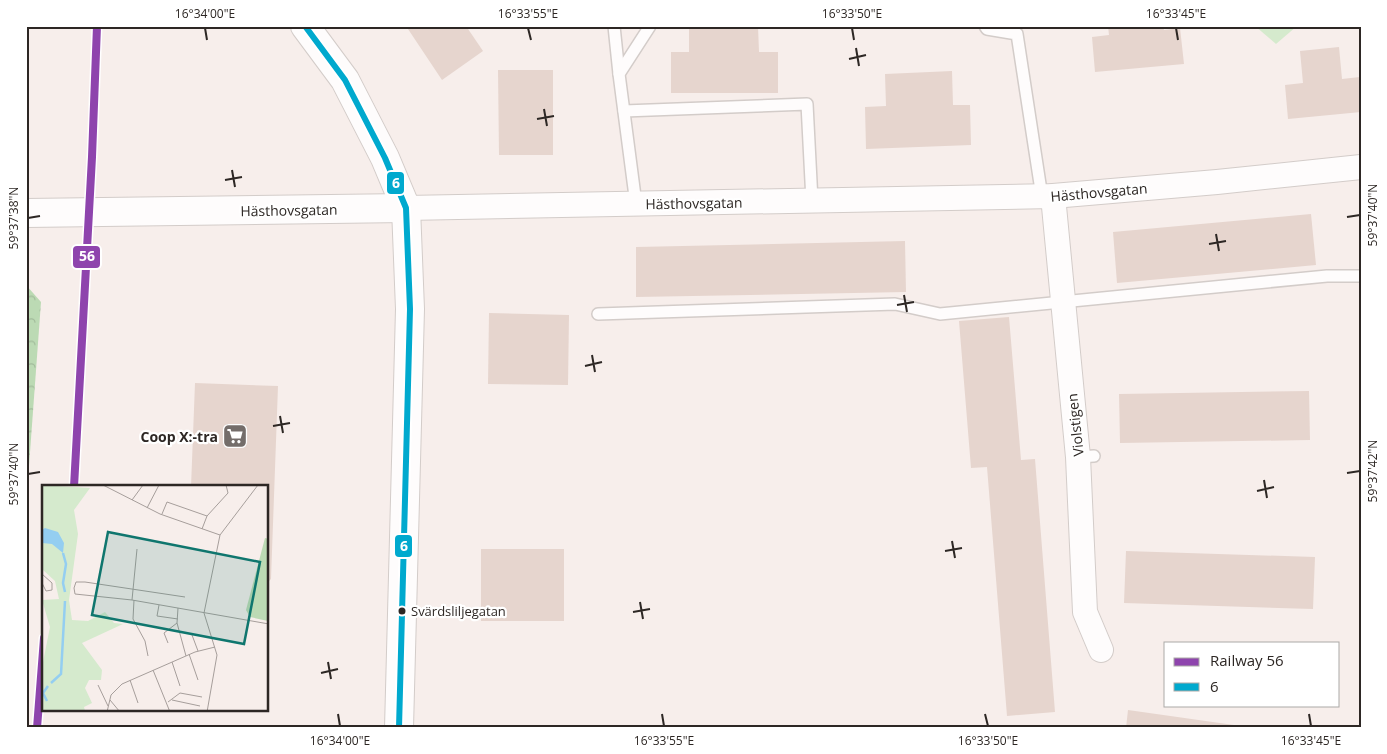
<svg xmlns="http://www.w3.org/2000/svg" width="1387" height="754" font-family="'Open Sans',sans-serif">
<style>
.forest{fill:url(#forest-crowns)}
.green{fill:#d5eacd}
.building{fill:#e6d5ce}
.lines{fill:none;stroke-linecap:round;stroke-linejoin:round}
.lane-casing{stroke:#d3ccc9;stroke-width:14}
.street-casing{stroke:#d3ccc9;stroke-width:26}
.secondary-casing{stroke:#d3ccc9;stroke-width:30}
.lane{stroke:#fefcfc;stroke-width:11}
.street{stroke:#fefcfc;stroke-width:24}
.secondary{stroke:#fefcfc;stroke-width:28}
.bus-1-casing{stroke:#fff;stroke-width:10}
.bus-1{stroke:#00a9ce;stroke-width:6}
.rail-1-casing{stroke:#fff;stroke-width:11}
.rail-1{stroke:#8e44ad;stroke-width:8}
.ticks{fill:none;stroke:#2d2724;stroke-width:2}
.bus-dot{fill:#2d2724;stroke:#fff;stroke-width:2}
.labels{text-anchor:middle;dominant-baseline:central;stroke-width:4.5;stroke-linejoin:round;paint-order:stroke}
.bus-label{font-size:13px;fill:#2d2724;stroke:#fff;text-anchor:start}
.street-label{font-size:14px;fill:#2d2724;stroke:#fff}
.poi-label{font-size:14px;font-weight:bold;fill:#2d2724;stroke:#fff;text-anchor:end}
.inset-river{fill:none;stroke:#94cef1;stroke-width:2.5}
.inset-road{fill:none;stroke:#a69e9b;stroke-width:1}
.view{fill:#0f766e;fill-opacity:0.15;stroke:#0f766e;stroke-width:2.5}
.inset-edge{fill:none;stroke:#2d2724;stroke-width:2.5}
.line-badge{stroke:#fff;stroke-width:2}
.badge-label{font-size:14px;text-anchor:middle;font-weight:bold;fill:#fff}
.neatline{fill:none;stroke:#2d2724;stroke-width:2}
.ticks-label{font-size:12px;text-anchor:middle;fill:#2d2724}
</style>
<defs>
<pattern id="forest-crowns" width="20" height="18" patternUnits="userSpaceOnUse" patternTransform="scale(1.25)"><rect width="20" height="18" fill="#bcdab4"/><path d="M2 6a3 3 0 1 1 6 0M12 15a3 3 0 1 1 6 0" fill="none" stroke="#a2bb9b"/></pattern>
</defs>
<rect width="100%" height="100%" fill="#f7eeeb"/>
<polygon class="forest" points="26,285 41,302 26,507"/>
<polygon class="green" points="1255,26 1297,26 1276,44"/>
<g class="building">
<polygon points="406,26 466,26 483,51 442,80"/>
<polygon points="689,26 758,26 759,52 778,52 778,93 671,93 671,52 689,52"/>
<polygon points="1108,26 1163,26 1164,30 1180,28 1184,64 1095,72 1092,37 1109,35"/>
<polygon points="1339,47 1342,79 1360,77 1361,112 1288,119 1285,85 1303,83 1300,51"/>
<polygon points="498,70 553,70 553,155 499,155"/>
<polygon points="952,71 953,105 970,105 971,145 866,149 865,107 886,106 885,74"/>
<polygon points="1311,214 1316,265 1117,283 1113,232"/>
<polygon points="905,241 906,292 636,297 636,247"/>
<polygon points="489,313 569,315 568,385 488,384"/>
<polygon points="1009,317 1021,460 1035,459 1055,712 1007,716 987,467 971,468 959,321"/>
<polygon points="195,383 278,386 271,579 268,582 268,487 191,487"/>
<polygon points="1309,391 1310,440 1120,443 1119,394"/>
<rect x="481" y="549" width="83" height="72"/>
<polygon points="1126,551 1315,557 1313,609 1124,603"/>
<polygon points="1128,710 1248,727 1248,728 1126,728"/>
</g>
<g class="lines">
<defs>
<g id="lane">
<polyline points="614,26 619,74"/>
<polyline points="985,26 987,29 1017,34 1042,197"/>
<polyline points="624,111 807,104 812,201"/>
<polyline points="636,204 619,74 650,26"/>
<polyline points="598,314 895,304 940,314 1327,276 1361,276"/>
<polyline points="1078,457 1094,456"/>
</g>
<g id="street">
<polyline points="1053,196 1078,457 1085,612 1101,650"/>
<polyline points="406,208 1053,196 1217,182 1361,167"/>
</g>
<g id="secondary">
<polyline points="305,26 345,80 385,158 406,208 410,309 399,728"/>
<polyline points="26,213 406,208"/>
</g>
</defs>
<use href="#lane" class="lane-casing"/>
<use href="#street" class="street-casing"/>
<use href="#secondary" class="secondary-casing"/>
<use href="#lane" class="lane"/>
<use href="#street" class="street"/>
<use href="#secondary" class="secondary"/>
<defs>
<polyline id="bus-1" points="305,26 345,80 385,158 406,208 410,309 399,728"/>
</defs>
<use href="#bus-1" class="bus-1-casing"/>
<use href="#bus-1" class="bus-1"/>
<defs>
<g id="rail-1">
<polyline points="74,487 92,157 97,26"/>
<polyline points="37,728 44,638"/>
</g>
</defs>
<use href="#rail-1" class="rail-1-casing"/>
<use href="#rail-1" class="rail-1"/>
</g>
<path class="ticks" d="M 205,28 L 207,40M 528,28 L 531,40M 852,28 L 854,40M 1176,28 L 1178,40M 856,48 L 859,66M 849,59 L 866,55M 544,109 L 547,126M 537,119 L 554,116M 232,170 L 235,187M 225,180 L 242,177M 1347,217 L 1360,215M 28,218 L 40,216M 1216,234 L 1219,251M 1209,244 L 1226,241M 904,295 L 907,312M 897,305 L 914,302M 592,355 L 595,372M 585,366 L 602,362M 280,416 L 283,433M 273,426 L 290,423M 1347,473 L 1360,471M 28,474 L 40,472M 1264,480 L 1267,498M 1257,491 L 1274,487M 952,541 L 955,558M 945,551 L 962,548M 640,602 L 643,619M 633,612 L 650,609M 328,662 L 331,679M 321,673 L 338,669M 338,714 L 340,726M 662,714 L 664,726M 985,714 L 988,726M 1309,714 L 1311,726"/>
<defs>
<symbol id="supermarket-square" viewBox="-11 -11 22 22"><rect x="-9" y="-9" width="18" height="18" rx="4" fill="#746d6a" stroke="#fff"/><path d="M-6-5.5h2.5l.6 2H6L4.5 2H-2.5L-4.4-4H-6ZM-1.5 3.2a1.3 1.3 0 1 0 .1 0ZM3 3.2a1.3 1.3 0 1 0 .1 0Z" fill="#fff"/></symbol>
</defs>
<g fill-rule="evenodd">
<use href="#supermarket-square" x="221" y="422" width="28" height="28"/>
</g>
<circle class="bus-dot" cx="402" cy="611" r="4.5"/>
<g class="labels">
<g class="bus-label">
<text x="411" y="611">Svärdsliljegatan</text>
</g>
<g class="street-label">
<text transform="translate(1099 192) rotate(-5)">Hästhovsgatan</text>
<text transform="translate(694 203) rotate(-1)">Hästhovsgatan</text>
<text transform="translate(289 210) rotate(-1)">Hästhovsgatan</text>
<text transform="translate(1075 425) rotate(-96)">Violstigen</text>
</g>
<g class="poi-label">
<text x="218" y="436">Coop X:-tra</text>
</g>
</g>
<g transform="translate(42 485)">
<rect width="226" height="226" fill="#f7eeeb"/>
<path d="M 223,53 L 227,54 L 226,136 L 208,132 L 204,125 Z" fill="#bcdab4"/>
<path d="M 0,0 L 48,3 L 32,25 L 36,49 L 27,115 L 30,135 L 46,136 L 63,127 L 72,138 L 81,139 L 40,158 L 60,185 L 59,195 L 47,195 L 43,203 L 50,218 L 42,222 L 43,226 L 1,226 L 0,223 L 0,182 L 8,142 L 0,115 L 17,114 L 13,96 L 0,84 Z" fill="#d5eacd"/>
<path d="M 3,43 L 16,47 L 22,58 L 21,68 L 10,59 L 0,58 L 0,45 Z" fill="#94cef1"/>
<path class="inset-river" d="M 21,68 L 24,79 L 21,98 L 23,107M 9,198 L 19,189 L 23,116M 5,216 L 1,208 L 6,201"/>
<path class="inset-road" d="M 61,0 L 118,29 L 178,50M 90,15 L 101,0M 105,23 L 117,0M 120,29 L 125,17 L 165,31M 160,44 L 165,31 L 186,8 L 184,0M 0,89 L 10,98 L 10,105 L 4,106 L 0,98M 143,112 L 43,97 L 34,97 L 32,103 L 33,109 L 90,115 L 227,139M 90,115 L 95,64M 92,115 L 91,134 L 103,156 L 106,171M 117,120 L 115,131 L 136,134M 135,138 L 144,171M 150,150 L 156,166M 126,158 L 122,148 L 135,138 L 136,123M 147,169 L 156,195M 130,177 L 138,201M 111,185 L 128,227M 88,195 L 96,218M 56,200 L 66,221M 68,215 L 78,227M 130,215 L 158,221M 126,217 L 138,208 L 160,212M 65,227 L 69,210 L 80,199 L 153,167 L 173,162M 165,227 L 175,170 L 162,128 L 178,50 L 216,0"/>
<path class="view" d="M 66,47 L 218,77 L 202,159 L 50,130 Z"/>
<rect width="226" height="226" class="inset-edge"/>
</g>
<g class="line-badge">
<rect x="386" y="171" width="19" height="24" rx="5" fill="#00a9ce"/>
<rect x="72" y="245" width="29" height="24" rx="5" fill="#8e44ad"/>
<rect x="394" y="534" width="19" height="24" rx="5" fill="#00a9ce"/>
</g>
<g class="badge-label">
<text x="396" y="188">6</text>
<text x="87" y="261">56</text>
<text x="404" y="551">6</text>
</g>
<rect width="1387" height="754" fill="none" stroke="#ffffff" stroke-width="55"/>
<rect x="1164" y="642" width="175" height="65" fill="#ffffff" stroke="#aba9a7"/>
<rect x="1174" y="658" width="25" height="8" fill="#8e44ad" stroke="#aba9a7"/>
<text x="1210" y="666" font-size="15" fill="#2d2724">Railway 56</text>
<rect x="1174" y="683" width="25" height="8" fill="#00a9ce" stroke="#aba9a7"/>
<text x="1210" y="692" font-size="15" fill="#2d2724">6</text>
<rect x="28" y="28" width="1332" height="698" class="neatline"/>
<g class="ticks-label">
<text x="205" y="18">16°34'00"E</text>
<text x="528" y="18">16°33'55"E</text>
<text x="852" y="18">16°33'50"E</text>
<text x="1176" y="18">16°33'45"E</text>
<text transform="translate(1373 215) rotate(-90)" y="4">59°37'40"N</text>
<text transform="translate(14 218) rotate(-90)" y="4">59°37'38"N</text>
<text transform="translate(1373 471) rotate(-90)" y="4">59°37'42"N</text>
<text transform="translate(14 474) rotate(-90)" y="4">59°37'40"N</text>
<text x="340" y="745">16°34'00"E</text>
<text x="664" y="745">16°33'55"E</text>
<text x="988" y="745">16°33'50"E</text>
<text x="1311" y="745">16°33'45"E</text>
</g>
</svg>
